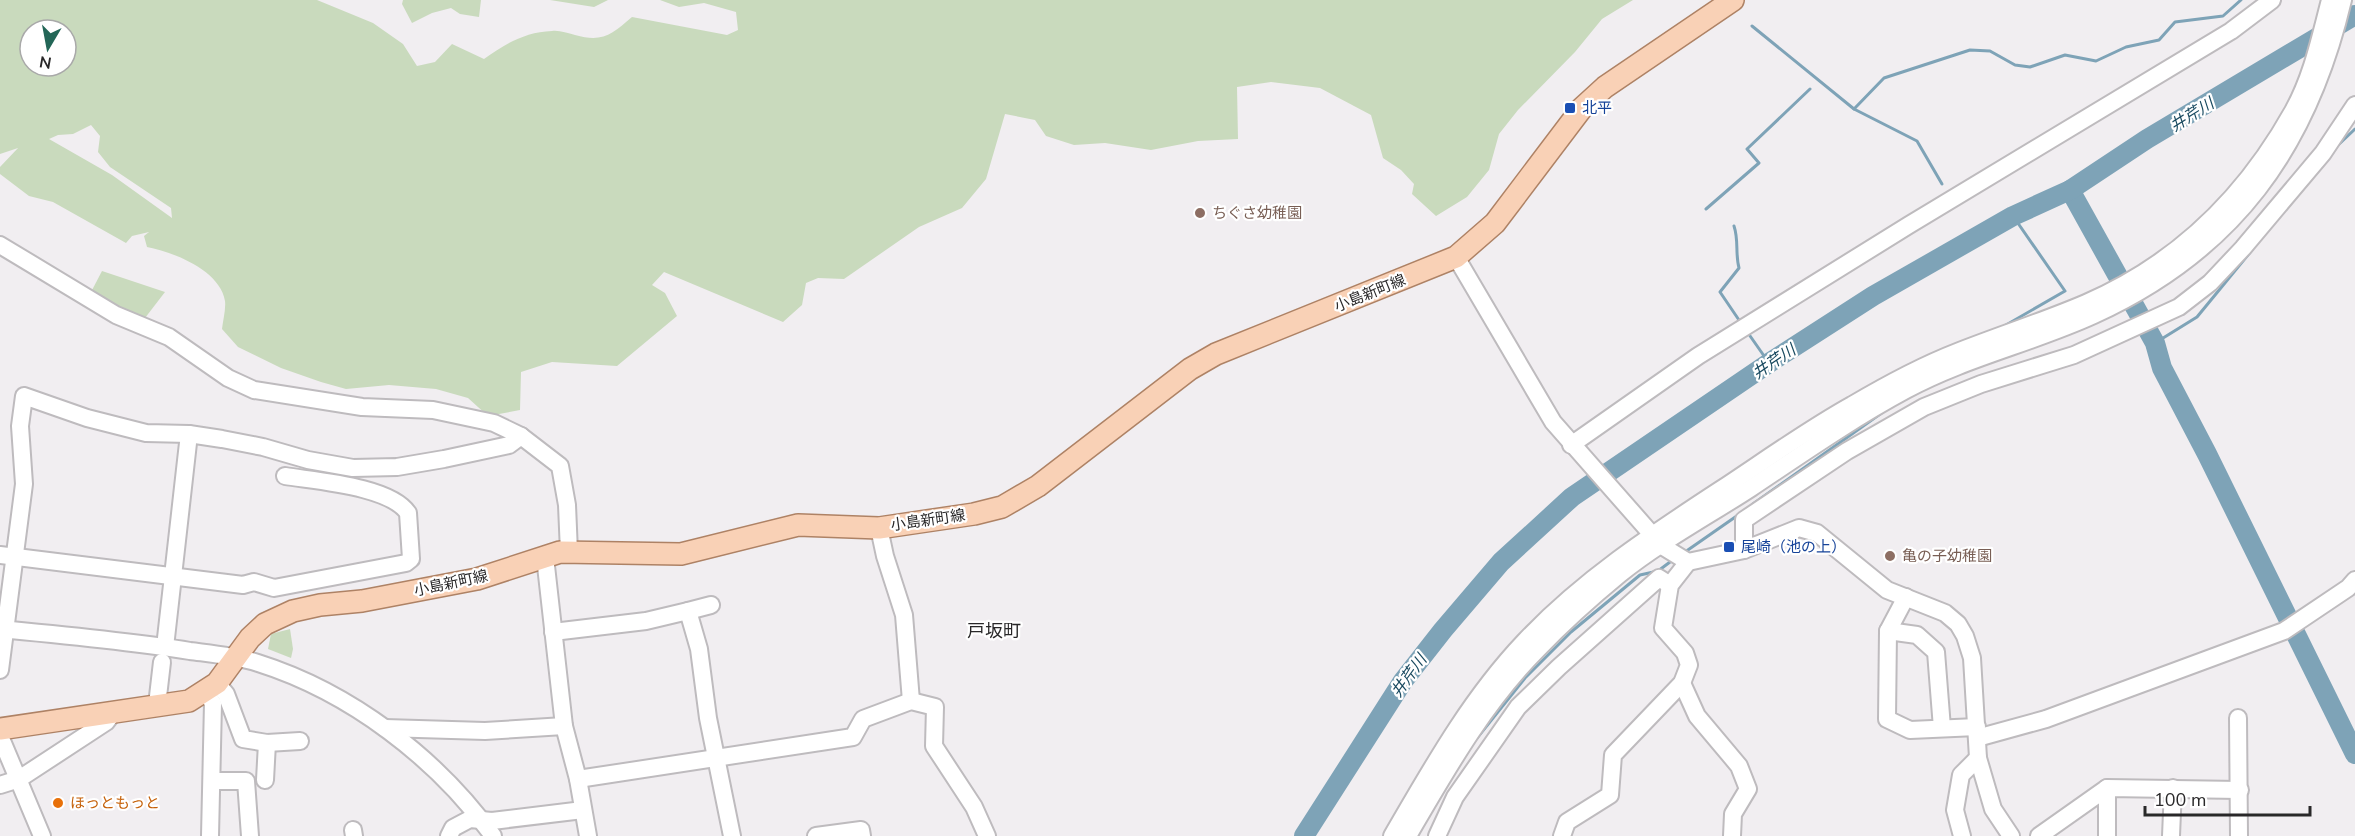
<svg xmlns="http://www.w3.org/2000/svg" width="2355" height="836" font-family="'Nunito Sans','Noto Sans JP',sans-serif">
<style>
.green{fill:#c9dabd;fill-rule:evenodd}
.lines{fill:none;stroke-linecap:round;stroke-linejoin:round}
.stream{stroke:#7ea3b7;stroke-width:3}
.river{stroke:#7ea3b7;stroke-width:20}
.minor-casing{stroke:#bebbbe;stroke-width:20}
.major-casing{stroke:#ae8265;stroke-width:24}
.minor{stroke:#fff;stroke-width:16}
.major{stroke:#f9d1b6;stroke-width:21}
.transit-dot{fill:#1a4fb4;stroke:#fff;stroke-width:2}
.education-dot{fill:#8d6e63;stroke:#fff;stroke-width:2}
.food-dot{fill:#e8710a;stroke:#fff;stroke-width:2}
.labels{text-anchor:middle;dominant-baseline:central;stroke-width:4.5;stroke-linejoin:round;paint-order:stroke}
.transit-label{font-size:15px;fill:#164399;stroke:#fff;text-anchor:start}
.education-label{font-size:15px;fill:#785e54;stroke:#fff;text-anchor:start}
.street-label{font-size:15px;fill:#292829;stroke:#fff}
.food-label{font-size:15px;fill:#c56008;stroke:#fff;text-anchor:start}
.water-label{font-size:16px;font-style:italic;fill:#18495f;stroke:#fff}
.quarter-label{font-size:18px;fill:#292829;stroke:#fff}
</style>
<rect width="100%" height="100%" fill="#f1eef1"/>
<g class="green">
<path d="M 0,0 L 317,0 L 373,23 L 403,44 L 417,66 L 435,62 L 452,44 L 484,59 C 505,44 525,32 552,31 C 559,30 567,33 575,35 C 603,43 612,34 632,17 L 727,35 L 738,30 L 736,12 L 704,3 L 679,7 L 660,0 L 1633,0 L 1602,19 L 1575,52 L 1518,110 L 1499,134 L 1489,170 L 1467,197 L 1436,216 L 1412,194 L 1414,184 L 1401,170 L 1383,158 L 1371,115 L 1320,88 L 1271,82 L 1237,87 L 1238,139 L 1198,141 L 1151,150 L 1105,143 L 1074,145 L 1046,136 L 1035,120 L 1005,114 L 986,179 L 962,208 L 919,227 L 844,279 L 818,278 L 806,283 L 802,305 L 783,322 L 664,272 L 652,285 L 665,293 L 677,316 L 617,366 L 552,362 L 521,372 L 520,410 L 488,416 L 468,398 L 436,389 L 389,385 L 346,389 L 321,382 L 281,368 L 238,347 L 222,329 C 223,320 226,309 225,301 C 220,270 173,252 147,247 L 144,236 L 149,232 L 132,236 L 126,243 L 53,202 L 29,196 L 0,174 L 0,167 L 18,148 L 0,154 ZM 30,30 L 66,30 L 66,66 L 30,66 ZM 91,125 L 100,136 L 98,152 L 110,167 L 171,208 L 172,218 L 112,175 L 49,139 L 58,135 L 73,134 Z"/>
<polygon points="403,0 481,0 479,17 460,14 451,8 432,13 412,23 402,4"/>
<polygon points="550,0 608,0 594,7"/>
<polygon points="102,271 165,292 145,318 90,294"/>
<polygon points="290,629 293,649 291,658 268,649 271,634"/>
</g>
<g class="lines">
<g class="stream">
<polyline points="1752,26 1854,109 1884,78 1970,50 1990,51 2015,65 2030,67 2065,55 2096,61 2126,47 2159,40 2175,22 2223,16 2241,0"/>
<polyline points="1854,109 1917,141 1942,184"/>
<polyline points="2336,147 2355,129"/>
<polyline points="1706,209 1759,163 1747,149 1810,89"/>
<path d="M 1734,226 C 1739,241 1735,253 1739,268 L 1720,292 L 1741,323"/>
<polyline points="2006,325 2065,291 2013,216"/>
<polyline points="1748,333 1769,363"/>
<polyline points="2155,343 2197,317 2252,250"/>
<polyline points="1753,504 1883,412"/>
<polyline points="1685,552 1741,513"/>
<polyline points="1477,738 1525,678 1571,632 1640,575 1658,571 1674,559"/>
</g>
<g class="river">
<polyline points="2070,190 2155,343 2162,368 2207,454 2355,754"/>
<polyline points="1304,836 1403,681 1443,630 1501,562 1572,497 1769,363 1873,296 2013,216 2070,190 2147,139 2355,15"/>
</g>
<defs>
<g id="minor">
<polyline points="0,245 116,315 169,337 228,378 254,390 362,407 433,410 494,423 521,436 560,466 567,505 569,552"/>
<polyline points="1456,257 1553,422 1662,546 1688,562 1744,550 1799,528 1817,533 1887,590 1945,613 1958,624 1965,636 1972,658 1978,758 1993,809 2011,836"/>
<polyline points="1571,445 1698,356 1909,225 2231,31 2272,0"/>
<polyline points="879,528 885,556 904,615 911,701"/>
<polyline points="1744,550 1744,520 1847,451 1924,407 1981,384 2074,355 2179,307 2210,283 2243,248 2323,153 2355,105"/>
<path d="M 0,555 L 243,585 L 254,582 L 274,588 L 406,563 L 411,559 L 408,513 C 390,486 315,481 285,476"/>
<polyline points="545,557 564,726 578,779 588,836"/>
<polyline points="1906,597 1888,631 1887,719 1910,730 1977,727"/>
<polyline points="711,605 688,611 699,649 708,718 732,836"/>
<path d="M 0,629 C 63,635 128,641 190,651 C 213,654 236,656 258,663 C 350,692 437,758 493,836"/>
<polyline points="1888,631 1917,635 1936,652 1942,728"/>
<polyline points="553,632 646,621 688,611"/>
<polyline points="165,647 189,434"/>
<polyline points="0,670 24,484 20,426 24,396 87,418 146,433 189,434 222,439 263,447 308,460 353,468 397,467 444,459 509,445 521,436"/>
<polyline points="217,683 226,694 243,739 267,743 300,741"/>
<polyline points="1682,683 1697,716 1739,766 1748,789 1733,814 1732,836"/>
<polyline points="206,693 213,703 210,836"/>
<polyline points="157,705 162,662"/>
<polyline points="2238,718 2239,836"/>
<polyline points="385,728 485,731 564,726"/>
<polyline points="0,736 42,836"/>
<polyline points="1977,738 2046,719 2284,631 2348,588 2355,580"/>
<polyline points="578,779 853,737 863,719 911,701 935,707 934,746 974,807 987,836"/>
<polyline points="265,780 267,743"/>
<polyline points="212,781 246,781 250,836"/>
<polyline points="0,785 19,779 106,722 113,713"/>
<polyline points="353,830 354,836"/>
<polyline points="449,836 453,828 470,819 492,821 583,810"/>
<polyline points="816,836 861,830 862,836"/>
<path d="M 1392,836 C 1431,769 1470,699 1524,642 C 1581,581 1651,535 1720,490 C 1764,461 1807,430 1852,405 C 1886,385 1921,366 1957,352 C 2000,335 2044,321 2086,303 C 2176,264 2245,197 2293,111 C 2312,77 2320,38 2330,0"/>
<path d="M 1408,836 C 1446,771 1484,703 1538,649 C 1563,623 1592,597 1620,574 C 1660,542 1708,516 1751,488 C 1802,454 1852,419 1906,390 C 1965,358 2033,343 2094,315 C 2234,251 2308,148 2343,0"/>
<polyline points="1437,836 1455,797 1518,707 1559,667 1659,578 1670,585"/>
<polyline points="1562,836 1567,822 1610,795 1613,755 1682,683 1689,665 1685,653 1663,628 1670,585 1688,562"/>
<polyline points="1962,836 1955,810 1961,775 1978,758"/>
<polyline points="2039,836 2107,788 2240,790"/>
<polyline points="2107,836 2107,788"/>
<polyline points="2171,836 2173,788"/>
</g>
<polyline id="major" points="0,729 189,701 217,683 250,638 265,624 293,611 320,605 362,601 477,579 560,552 681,554 798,525 879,528 974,514 1002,507 1038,486 1190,369 1216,354 1456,257 1495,223 1582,108 1605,87 1733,0"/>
</defs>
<use href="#minor" class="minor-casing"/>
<use href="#major" class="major-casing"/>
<use href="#minor" class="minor"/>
<use href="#major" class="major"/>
</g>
<g class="transit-dot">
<rect x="1564" y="102" width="12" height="12" rx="3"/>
<rect x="1723" y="541" width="12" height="12" rx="3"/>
</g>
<g class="education-dot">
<circle cx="1200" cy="213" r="6"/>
<circle cx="1890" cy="556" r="6"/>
</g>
<circle class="food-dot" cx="58" cy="803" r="6"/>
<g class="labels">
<g class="transit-label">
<text x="1582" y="108">北平</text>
<text x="1741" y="547">尾崎（池の上）</text>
</g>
<g class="education-label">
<text x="1212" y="213">ちぐさ幼稚園</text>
<text x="1902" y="556">亀の子幼稚園</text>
</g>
<g class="street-label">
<text transform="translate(1370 293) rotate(-22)">小島新町線</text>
<text transform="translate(928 520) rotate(-8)">小島新町線</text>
<text transform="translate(451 583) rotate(-12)">小島新町線</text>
</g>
<g class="food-label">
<text x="70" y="803">ほっともっと</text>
</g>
<g class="water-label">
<text transform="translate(2192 115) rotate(-32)">井芹川</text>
<text transform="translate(1774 362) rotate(-34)">井芹川</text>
<text transform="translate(1409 676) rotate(-54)">井芹川</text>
</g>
<g class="quarter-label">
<text x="994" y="631">戸坂町</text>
</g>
</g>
<g transform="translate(48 48) rotate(190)"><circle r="28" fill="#ffffff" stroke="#a9a9a9" stroke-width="1.5"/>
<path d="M0-4.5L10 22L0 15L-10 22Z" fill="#236657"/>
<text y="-9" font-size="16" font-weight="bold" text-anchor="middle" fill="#292829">N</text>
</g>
<path d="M2145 806v9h165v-9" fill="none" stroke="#292829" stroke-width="3"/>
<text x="2154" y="806" font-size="18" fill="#292829" stroke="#ffffff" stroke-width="4.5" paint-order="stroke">100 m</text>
</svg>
